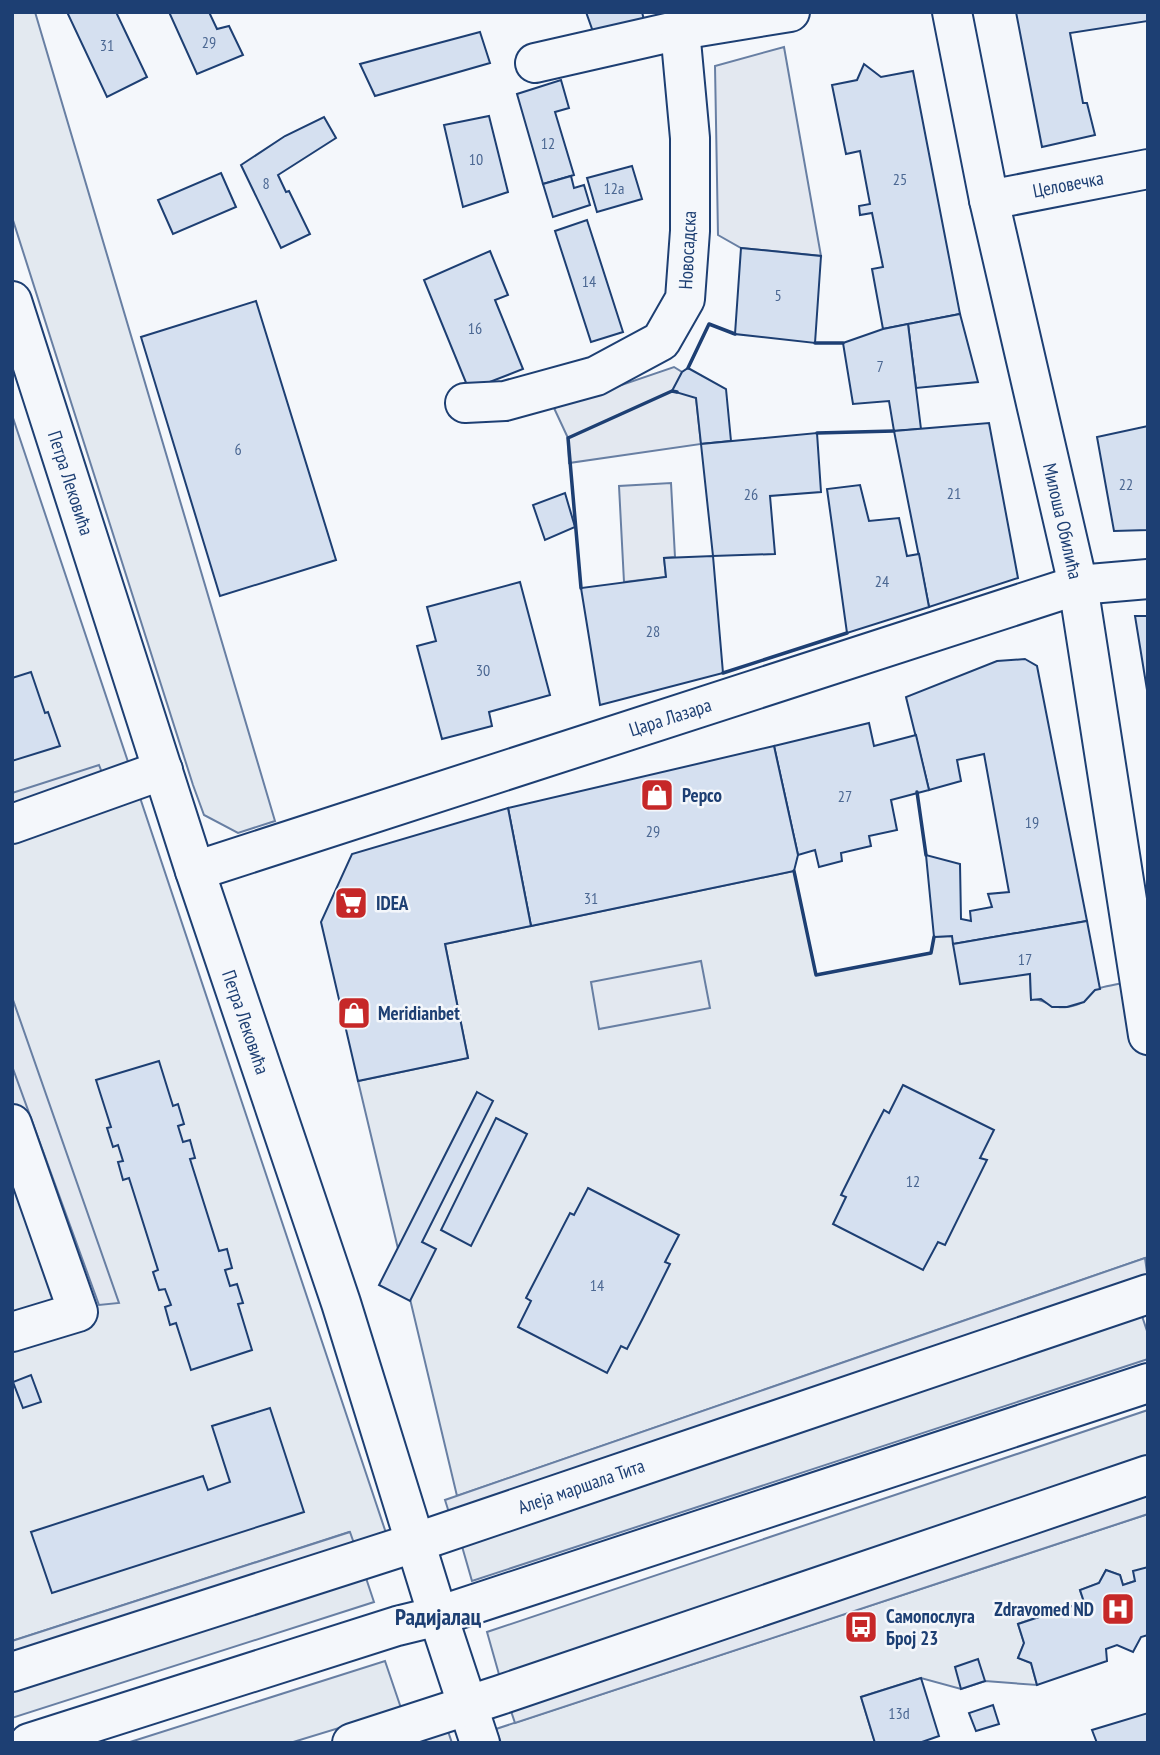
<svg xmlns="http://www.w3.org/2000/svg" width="1160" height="1755" font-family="'PT Sans Narrow',sans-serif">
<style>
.green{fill:#e3e9f0;stroke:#687fa3;stroke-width:2}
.parking{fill:#e3e8f0;stroke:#687fa3;stroke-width:2}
.building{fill:#d5e0f0;stroke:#1d3f73;stroke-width:2}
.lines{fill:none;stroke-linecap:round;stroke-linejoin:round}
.street-casing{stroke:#1d3f73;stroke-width:42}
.secondary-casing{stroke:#1d3f73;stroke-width:42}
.street{stroke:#f4f7fb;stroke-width:38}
.secondary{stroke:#f4f7fb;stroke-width:38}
.wall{stroke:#1d3f73;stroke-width:3.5}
.labels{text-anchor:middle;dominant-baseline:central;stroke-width:5;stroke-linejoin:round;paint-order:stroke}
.number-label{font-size:16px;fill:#4b6792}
.street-label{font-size:19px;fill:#1d3f73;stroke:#f4f7fb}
.poi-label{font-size:19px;font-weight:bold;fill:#1d3f73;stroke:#f4f7fb;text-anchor:start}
.quarter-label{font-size:23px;font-weight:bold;fill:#1d3f73;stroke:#f4f7fb}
</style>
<rect width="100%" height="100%" fill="#f4f7fb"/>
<g class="green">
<polygon points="12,12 35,12 275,821 238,833 204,815 193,785 12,217"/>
<polygon points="12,415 388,1539 357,1552 349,1532 12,1641"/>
<path d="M 794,871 L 816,975 L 931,953 L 934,937 L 952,936 L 1030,974 L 1031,999 C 1046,999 1051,1009 1067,1007 C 1088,1004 1082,998 1094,990 C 1102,986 1126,983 1137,980 L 1148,1065 L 1148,1264 L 1145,1258 L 457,1496 L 358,1081 L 468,1058 L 445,944 Z"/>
<polygon points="1142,1316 1148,1334 1148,1359 472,1581 459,1536"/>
<polygon points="1148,1410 1148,1457 502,1685 487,1632"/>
<polygon points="1148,1514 1148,1567 1135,1581 1123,1585 1120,1575 1106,1570 1099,1583 1080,1590 1084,1602 1018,1624 1024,1643 1018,1658 1031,1663 1037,1685 985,1681 961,1689 921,1678 861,1697 875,1743 501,1743 496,1729"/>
<polygon points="363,1569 374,1602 12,1718 12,1682"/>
<polygon points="385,1661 401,1708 436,1696 452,1743 403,1743 401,1709 290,1743 127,1743"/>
</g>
<g class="parking">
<polygon points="784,47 821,256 741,248 718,235 715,66"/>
<polygon points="674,367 682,372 696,398 701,444 569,463 568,438 554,408"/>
<polygon points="671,483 675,557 664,558 666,577 624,582 619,486"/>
<polygon points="99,765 106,783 12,817 12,793"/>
<polygon points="701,961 710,1008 599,1029 591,982"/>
<polygon points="12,997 119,1303 99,1305 12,1066"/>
<polygon points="1145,1258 1148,1279 452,1522 445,1500"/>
<polygon points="1148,1488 1148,1514 515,1723 508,1702"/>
<polygon points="350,1532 357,1552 12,1663 12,1641"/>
</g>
<g class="building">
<polygon points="67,12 116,12 147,77 107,97"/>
<polygon points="169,12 209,12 217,29 229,26 243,55 197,74"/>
<polygon points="586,12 642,12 646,28 596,40"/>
<polygon points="1016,12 1148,12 1148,21 1070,33 1083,103 1087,103 1095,135 1042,147"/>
<polygon points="480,32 490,63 375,96 360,64"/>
<polygon points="864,64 881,77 913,71 960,314 883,329 872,269 883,267 872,213 860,215 859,206 870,204 860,151 846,154 832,85 857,80"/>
<polygon points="561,80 569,108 555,112 574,175 543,184 517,94"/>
<polygon points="489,116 508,192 463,207 444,125"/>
<polygon points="324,117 336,138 278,175 286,192 289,191 310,234 281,248 241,165 285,136"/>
<polygon points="632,166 642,199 597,212 587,178"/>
<polygon points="221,173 236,207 173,234 158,200"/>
<polygon points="571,176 574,188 584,185 590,205 553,217 543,184"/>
<polygon points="587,220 623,332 591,342 555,231"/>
<polygon points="741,248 821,256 815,343 735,334"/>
<polygon points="490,251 508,295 495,300 523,369 469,390 424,280"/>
<polygon points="256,301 336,560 220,596 141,337"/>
<polygon points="960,314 978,382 916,388 908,324"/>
<polygon points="908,324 921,429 894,431 889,401 853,404 843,343 883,329"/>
<polygon points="688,368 726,389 731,441 701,444 696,398 672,391 682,372"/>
<polygon points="989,423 1018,578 929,607 894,431"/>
<polygon points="1148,426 1148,530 1114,531 1097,437"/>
<polygon points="817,433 821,492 770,496 775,554 713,556 701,444"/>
<polygon points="860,485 869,521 899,518 907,556 919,554 929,607 847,633 827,489"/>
<polygon points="565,493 575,527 545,540 533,505"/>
<polygon points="713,556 723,673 600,705 581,588 666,577 664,558"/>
<polygon points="520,582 550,695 489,712 492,726 442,739 417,646 436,641 427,607"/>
<polygon points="1135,616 1148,616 1148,696"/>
<polygon points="1025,659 1037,666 1087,921 953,944 952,936 934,937 926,855 960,864 961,919 971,921 970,911 992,907 988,894 1009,892 984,754 957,760 961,781 929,790 906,697 997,661"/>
<polygon points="31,672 45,713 48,712 60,746 12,761 12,678"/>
<polygon points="869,723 874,746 916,735 929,790 891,800 897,830 869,836 871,846 841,853 842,861 819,867 815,850 798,855 774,746"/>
<polygon points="774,746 798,855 794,871 531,926 508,808"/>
<polygon points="508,808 531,926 445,944 468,1058 358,1081 321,922 352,854"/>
<polygon points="1087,921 1100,989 1095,990 1084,1002 1067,1007 1052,1007 1041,999 1031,1000 1030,974 960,984 953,944"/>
<polygon points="159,1061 173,1106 178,1104 184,1124 178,1126 183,1142 190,1140 195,1158 190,1159 219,1251 227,1249 232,1268 225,1270 230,1286 237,1284 243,1303 238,1304 252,1350 191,1370 176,1323 170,1325 165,1307 171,1305 165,1289 159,1290 153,1272 158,1270 129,1178 123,1180 118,1162 123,1161 118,1145 113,1147 107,1128 111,1127 96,1080"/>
<polygon points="903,1085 994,1130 980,1158 987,1160 945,1245 938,1242 923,1270 833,1224 846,1197 841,1195 870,1137 884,1110 889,1113"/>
<polygon points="477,1092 493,1101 422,1242 436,1249 410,1301 379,1285"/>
<polygon points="496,1118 527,1134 471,1246 441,1230"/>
<polygon points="588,1188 679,1235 665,1262 670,1264 643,1318 627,1349 621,1346 607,1373 518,1327 531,1301 526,1298 570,1213 574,1215"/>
<polygon points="31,1375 41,1402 23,1408 13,1382"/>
<polygon points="270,1408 304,1512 52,1593 31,1532 203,1476 208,1490 230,1482 212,1426"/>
<polygon points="1148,1567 1148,1635 1141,1637 1133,1652 1117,1645 1106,1649 1107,1661 1037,1685 1031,1663 1018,1658 1024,1643 1018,1624 1084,1602 1080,1590 1099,1583 1106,1570 1120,1575 1123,1585 1135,1581 1133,1571"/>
<polygon points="978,1659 985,1681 961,1689 955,1667"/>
<polygon points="921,1678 939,1736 919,1743 875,1743 861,1697"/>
<polygon points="993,1705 999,1724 976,1731 969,1713"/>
<polygon points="1148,1713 1148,1743 1097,1743 1092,1730"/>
</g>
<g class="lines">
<defs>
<g id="street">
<polyline points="952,12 989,200 1078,585 1148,1035"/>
<polyline points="535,63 680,30 790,12"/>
<polyline points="989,200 1148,169"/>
<polyline points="465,403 505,401 596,376 661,341 685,299 690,231 690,138 680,30"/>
<polyline points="12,824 163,770"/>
<polyline points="195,871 1078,585 1148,579"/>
<polyline points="12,1124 78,1312 12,1332"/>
<polyline points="29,1743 397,1626 438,1616 1148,1383"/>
</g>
<g id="secondary">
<polyline points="12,301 195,871 341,1303 438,1616 480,1743"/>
<polyline points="12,1672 417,1542 1148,1294"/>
<polyline points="352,1743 500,1695 1148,1475"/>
</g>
</defs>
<use href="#street" class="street-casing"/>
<use href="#secondary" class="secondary-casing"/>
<use href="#street" class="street"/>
<use href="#secondary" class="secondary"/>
<g class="wall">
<polyline points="815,343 843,343"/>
<polyline points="688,368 709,324 735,334"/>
<polyline points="817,433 894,431"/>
<polyline points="581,588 568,438 672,391 677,392"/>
<polyline points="723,673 847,633"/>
<polyline points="917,792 926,855"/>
<polyline points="794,871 816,975 931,953 934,937"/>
</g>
</g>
<defs>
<symbol id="shop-square" viewBox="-11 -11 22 22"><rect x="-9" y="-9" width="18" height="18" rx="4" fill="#c62828" stroke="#f4f7fb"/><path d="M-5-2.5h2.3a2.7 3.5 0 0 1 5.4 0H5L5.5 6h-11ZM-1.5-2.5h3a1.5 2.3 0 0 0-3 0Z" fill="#fff"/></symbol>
<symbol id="supermarket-square" viewBox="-11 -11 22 22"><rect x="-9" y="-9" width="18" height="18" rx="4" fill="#c62828" stroke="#f4f7fb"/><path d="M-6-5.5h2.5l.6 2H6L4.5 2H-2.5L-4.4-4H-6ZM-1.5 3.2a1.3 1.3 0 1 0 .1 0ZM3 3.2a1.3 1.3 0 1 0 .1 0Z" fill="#fff"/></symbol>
<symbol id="hospital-square" viewBox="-11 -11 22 22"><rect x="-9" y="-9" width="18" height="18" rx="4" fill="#c62828" stroke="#f4f7fb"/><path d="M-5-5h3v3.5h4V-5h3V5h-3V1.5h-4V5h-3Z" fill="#fff"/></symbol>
<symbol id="bus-square" viewBox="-11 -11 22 22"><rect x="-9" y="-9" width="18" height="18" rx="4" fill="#c62828" stroke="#f4f7fb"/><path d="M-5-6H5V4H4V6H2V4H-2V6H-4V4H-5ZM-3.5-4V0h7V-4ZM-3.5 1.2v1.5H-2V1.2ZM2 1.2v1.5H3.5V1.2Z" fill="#fff"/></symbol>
</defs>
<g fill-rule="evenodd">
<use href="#shop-square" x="638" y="776" width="38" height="38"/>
<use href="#supermarket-square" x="332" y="884" width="38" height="38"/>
<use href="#shop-square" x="335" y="994" width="38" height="38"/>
<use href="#hospital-square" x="1099" y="1590" width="38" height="38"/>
<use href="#bus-square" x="842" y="1608" width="38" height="38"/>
</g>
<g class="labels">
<g class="number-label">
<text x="209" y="42">29</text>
<text x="107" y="45">31</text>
<text x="548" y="143">12</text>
<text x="476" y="159">10</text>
<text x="900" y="179">25</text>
<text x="266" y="183">8</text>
<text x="614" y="188">12a</text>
<text x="589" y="281">14</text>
<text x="778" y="295">5</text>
<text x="475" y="328">16</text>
<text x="880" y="366">7</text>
<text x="238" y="449">6</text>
<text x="1126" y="484">22</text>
<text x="954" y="493">21</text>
<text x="751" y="494">26</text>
<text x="882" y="581">24</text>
<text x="653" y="631">28</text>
<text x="483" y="670">30</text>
<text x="845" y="796">27</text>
<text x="1032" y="822">19</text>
<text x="653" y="831">29</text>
<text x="591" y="898">31</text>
<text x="1025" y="959">17</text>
<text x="913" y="1181">12</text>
<text x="597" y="1285">14</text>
<text x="899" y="1713">13d</text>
</g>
<g class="street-label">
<text transform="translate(1068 184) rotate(-11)">Целовечка</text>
<text transform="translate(687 250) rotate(-87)">Новосадска</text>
<text transform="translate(71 483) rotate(72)">Петра Лековића</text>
<text transform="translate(1063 521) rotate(77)">Милоша Обилића</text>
<text transform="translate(670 717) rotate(-18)">Цара Лазара</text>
<text transform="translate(246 1022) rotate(71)">Петра Лековића</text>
<text transform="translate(581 1486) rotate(-19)">Алеја маршала Тита</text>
</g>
<g class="poi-label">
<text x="682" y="795">Pepco</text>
<text x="376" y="903">IDEA</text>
<text x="378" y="1013">Meridianbet</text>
<text x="1094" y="1609" text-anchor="end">Zdravomed ND</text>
<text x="886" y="1616">Самопослуга<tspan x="886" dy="22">Број 23</tspan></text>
</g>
<g class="quarter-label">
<text x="438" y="1616">Радијалац</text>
</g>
</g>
<rect width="1160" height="1755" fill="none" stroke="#1d3f73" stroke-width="28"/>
</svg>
